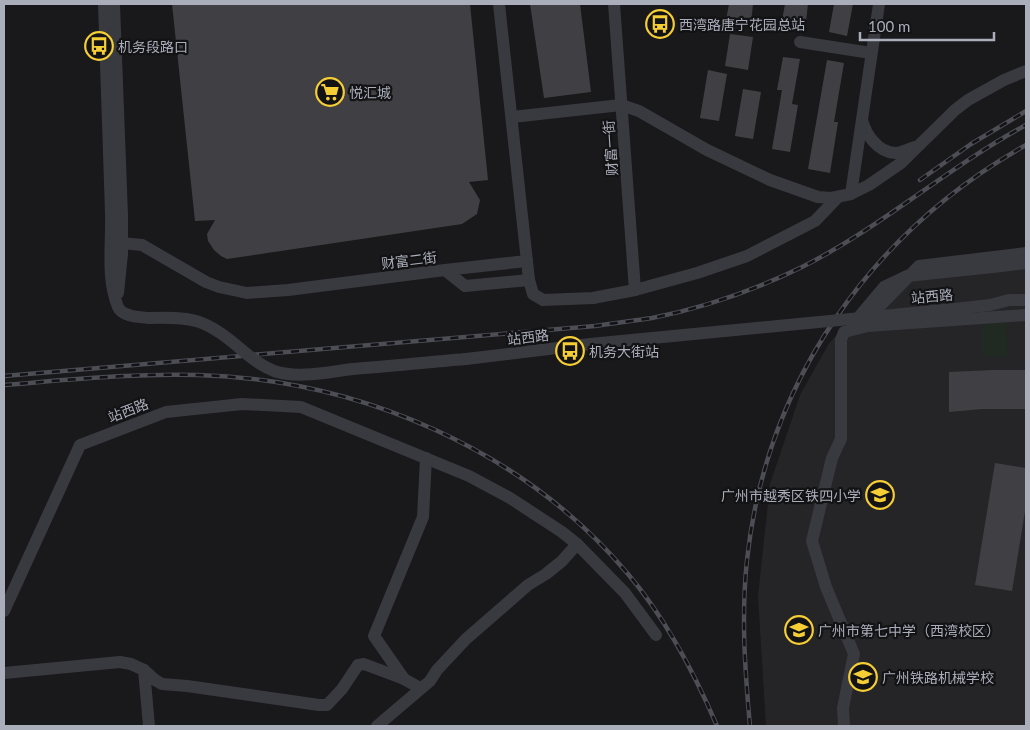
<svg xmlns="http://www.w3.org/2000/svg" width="1030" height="730" font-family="Lato,'Noto Sans SC',sans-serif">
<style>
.built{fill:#252427}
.garden{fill:#202922}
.building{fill:#404044}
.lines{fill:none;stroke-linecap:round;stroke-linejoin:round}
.minor{stroke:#393940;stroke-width:12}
.rail-casing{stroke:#4c4d55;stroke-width:4.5}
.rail{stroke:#131315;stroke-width:2.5;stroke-dasharray:8;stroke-linecap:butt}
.minor-bridge{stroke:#393940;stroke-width:12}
.labels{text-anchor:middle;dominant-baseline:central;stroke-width:4.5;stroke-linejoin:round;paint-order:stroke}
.poi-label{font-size:14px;fill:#aaadba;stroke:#131315;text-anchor:start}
.street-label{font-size:14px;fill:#aaadba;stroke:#131315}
</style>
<rect width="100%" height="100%" fill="#19181a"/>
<polygon class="built" points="1026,261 1026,726 766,726 758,596 770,484 800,395 828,345 880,283"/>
<polygon class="garden" points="1006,321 1007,357 982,357 982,322"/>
<g class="building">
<polygon points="172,4 470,4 488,180 469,182 480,200 477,214 462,224 227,259 221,256 214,250 208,241 207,234 215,220 195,221"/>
<polygon points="530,4 580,4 591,92 544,98"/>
<polygon points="729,4 753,4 751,23 726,20"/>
<polygon points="785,4 808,4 805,30 781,26"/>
<polygon points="834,4 853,4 847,36 829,32"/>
<polygon points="730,34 753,37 748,70 725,66"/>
<polygon points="783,57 800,59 792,104 798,105 790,152 772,149 782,90 777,90"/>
<polygon points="827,60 844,63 834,122 838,122 830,173 808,169"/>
<polygon points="708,70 727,74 719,121 700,118"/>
<polygon points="743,89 761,92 753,139 735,136"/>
<polygon points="993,370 1026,370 1026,409 982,409 949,412 949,372"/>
<polygon points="995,463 1026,468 1026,505 1012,591 975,585"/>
</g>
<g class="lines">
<g class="minor">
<path d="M 104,4 C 106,73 109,143 111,213 C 112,244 106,278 118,307 C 122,317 140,317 149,318"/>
<polyline points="114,4 122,215 122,254 118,293"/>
<polyline points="499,4 529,280 533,294 543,300 593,298 635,290 697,273 747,256 815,221 838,197"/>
<polyline points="614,4 635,290"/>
<polyline points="800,42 871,53"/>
<polyline points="512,117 621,105 639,111 707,150 770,180 818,197 831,198 851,194 869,185 901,163 955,110 968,100 1004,80 1026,71"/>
<path d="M 862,120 C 866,135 878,152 895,153 C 902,153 908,149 915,147"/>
<polyline points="851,194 879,4"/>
<polyline points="111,242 142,245 206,282 219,287 247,293 288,290 445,270 465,286 529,280"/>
<polyline points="993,267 1026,263"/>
<polyline points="445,270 527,261"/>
<polyline points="865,321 919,266 1026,253"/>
<polyline points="466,359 590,344 673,336"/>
<polyline points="4,611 80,445 166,412 242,404 301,407 469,476 510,498 562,532 577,544 625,593 656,635"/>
<polyline points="144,670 149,726"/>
<polyline points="4,673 120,662 131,664 144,670 155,680 162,684 187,686 319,705 327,705 342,689 358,665 364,664 404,679 420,688"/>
<polyline points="404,679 374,636 423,517 426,458"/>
<polyline points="377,726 430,681 437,670 466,639 528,585 546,574 562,561 577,544"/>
<polyline points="844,726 843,708 854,654 826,587 812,541 832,458 841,439 841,340 844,332 868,326 1026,315"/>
</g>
<defs>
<g id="rail">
<polyline points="920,180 971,144 1026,111"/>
<path d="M 4,376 L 595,326 C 614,323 633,321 652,318 C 703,308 755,290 802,267 C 882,227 948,167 1026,125"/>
<path d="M 4,385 C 68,380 133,373 198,375 C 359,379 524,450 628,574 C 666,619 694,672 717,726"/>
<path d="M 750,726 C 745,671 741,615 747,560 C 766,382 871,232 1026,145"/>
</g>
</defs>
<use href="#rail" class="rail-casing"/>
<use href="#rail" class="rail"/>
<g class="minor-bridge">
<path d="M 149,318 C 190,317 204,318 236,345 C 248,355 259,365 274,371 C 298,379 328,372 353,369 C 391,366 429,362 466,359"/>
<polyline points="858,318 884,287 907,276 993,267"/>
<polyline points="673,336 954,309 990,305 1009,300 1026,300"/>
</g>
</g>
<defs>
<symbol id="bus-ring" viewBox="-11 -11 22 22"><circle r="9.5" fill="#131315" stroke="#f5ce36" stroke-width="1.5"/><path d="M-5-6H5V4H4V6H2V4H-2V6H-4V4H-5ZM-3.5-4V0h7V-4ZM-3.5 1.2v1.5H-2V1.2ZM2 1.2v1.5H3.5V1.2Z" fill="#f5ce36"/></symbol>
<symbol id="supermarket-ring" viewBox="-11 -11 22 22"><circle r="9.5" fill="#131315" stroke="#f5ce36" stroke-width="1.5"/><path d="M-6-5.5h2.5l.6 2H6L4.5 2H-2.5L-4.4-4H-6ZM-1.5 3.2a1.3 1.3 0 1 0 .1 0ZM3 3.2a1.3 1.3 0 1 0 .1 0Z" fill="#f5ce36"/></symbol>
<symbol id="school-ring" viewBox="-11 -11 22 22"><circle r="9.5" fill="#131315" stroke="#f5ce36" stroke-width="1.5"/><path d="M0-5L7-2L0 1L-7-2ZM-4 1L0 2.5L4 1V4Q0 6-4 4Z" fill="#f5ce36"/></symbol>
</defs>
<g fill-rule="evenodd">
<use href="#bus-ring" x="644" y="8" width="32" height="32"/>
<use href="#bus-ring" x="83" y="30" width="32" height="32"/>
<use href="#supermarket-ring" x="314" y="76" width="32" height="32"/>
<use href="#bus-ring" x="554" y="335" width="32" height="32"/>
<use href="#school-ring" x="864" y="479" width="32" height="32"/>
<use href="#school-ring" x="783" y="614" width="32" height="32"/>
<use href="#school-ring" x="847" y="661" width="32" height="32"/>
</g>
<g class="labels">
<g class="poi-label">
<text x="679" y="24">西湾路唐宁花园总站</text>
<text x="118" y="46">机务段路口</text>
<text x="349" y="92">悦汇城</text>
<text x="589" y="351">机务大街站</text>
<text x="861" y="495" text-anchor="end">广州市越秀区铁四小学</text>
<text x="818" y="630">广州市第七中学（西湾校区）</text>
<text x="882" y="677">广州铁路机械学校</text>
</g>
<g class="street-label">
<text transform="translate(610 148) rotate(-94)">财富一街</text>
<text transform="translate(409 260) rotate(-7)">财富二街</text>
<text transform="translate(932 296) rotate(-5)">站西路</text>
<text transform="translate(528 337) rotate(-7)">站西路</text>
<text transform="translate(128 410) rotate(-21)">站西路</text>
</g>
</g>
<rect width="1030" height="730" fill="none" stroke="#aaadba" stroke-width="10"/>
<path d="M860 32v8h134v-8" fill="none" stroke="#aaadba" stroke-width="2.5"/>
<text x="868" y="32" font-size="15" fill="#aaadba" stroke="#131315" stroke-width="4" paint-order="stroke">100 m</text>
</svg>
